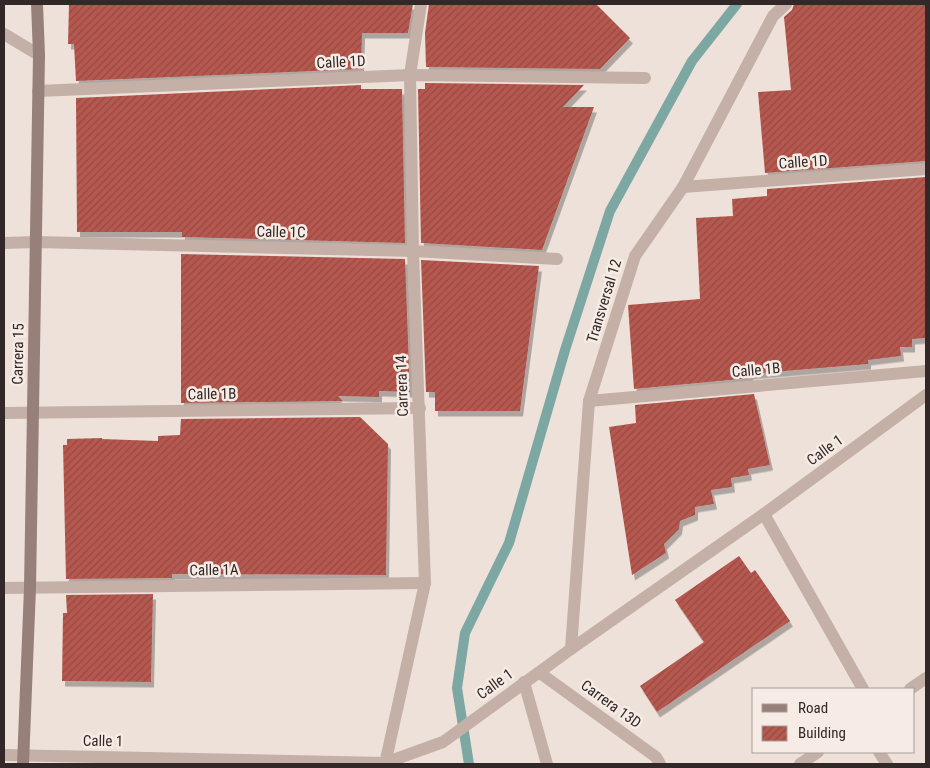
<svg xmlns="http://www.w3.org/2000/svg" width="930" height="768" font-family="'Roboto Condensed',sans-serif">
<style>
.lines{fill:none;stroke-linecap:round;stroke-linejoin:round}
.stream{stroke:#7ca7a2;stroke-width:10}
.building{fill:url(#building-hatch);filter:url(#shadow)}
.street{stroke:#c4b0a7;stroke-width:12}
.secondary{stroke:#978079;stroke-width:12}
.labels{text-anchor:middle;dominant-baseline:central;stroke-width:5;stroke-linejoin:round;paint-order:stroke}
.street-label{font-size:15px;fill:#312827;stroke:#f6ece5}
</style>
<defs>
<pattern id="building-hatch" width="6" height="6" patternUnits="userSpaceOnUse" patternTransform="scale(1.25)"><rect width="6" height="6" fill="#b6594f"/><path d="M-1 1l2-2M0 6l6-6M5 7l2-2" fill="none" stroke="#954a42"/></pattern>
<filter id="shadow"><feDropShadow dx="3" dy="5.5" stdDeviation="0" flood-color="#0004"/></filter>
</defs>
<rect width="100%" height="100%" fill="#ede1da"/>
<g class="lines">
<polyline class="stream" points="469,764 457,688 465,633 509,543 565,350 610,211 692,61 737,4"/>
</g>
<g class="building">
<polygon points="69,4 413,4 408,33 362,33 361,69 76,81 74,44 68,44"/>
<polygon points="429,4 596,4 630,38 600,69 426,67 425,33"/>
<polygon points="794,4 926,4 926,161 765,173 758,92 791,90 784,17 792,10"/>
<polygon points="425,83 584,85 563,107 594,107 542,250 421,243 418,89 425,89"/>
<polygon points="361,85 361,89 402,89 405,243 182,237 182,232 77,232 76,98"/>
<polygon points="926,177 926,338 912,339 912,347 900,347 901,356 868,360 868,364 750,374 751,378 634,389 628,305 700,299 696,218 733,216 732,199 767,196 767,189"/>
<polygon points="181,254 405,259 410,392 379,391 379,397 338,396 343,401 181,403"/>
<polygon points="421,260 539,266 520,411 435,411 435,392 426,392"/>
<polygon points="754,394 770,465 748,469 749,475 731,478 732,487 711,490 714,504 695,507 695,515 680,521 679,529 664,544 666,553 632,575 609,427 636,423 635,405"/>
<polygon points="360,417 388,444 386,575 172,574 172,578 66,579 63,445 67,445 67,439 102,438 102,439 158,441 158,436 180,435 181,419"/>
<polygon points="739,556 751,573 755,570 790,621 657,712 640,686 704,642 675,600"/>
<polygon points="153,594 151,682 62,681 63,613 67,613 66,595"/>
</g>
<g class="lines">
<g class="street">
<polyline points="4,34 39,55"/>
<polyline points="38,91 410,75 645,78"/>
<polyline points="683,187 926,169"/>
<polyline points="4,243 36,242 413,251 557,259"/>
<polyline points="589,401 926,371"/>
<polyline points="4,413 420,408"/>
<polyline points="764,514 863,689"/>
<polyline points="4,588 425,583"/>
<polyline points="571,649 589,401 635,256 683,187 773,16 786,4"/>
<polyline points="540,673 656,757 660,764"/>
<polyline points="524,682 547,764"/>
<polyline points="910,689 926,678"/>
<polyline points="879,752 887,764"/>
<polyline points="4,755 385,763 443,742 571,649 764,514 926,395"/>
<polyline points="385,764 425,583 413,251 410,75 421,4"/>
<polyline points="800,764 818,752"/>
</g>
<polyline class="secondary" points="23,764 30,588 39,55 37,4"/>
</g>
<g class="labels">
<g class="street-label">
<text transform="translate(341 62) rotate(-3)">Calle 1D</text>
<text transform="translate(803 162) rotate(-4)">Calle 1D</text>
<text transform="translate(281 232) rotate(1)">Calle 1C</text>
<text transform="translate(604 301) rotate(-73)">Transversal 12</text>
<text transform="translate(18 354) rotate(-89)">Carrera 15</text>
<text transform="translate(756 370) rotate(-5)">Calle 1B</text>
<text transform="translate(402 386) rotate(-92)">Carrera 14</text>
<text transform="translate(212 394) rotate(-1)">Calle 1B</text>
<text transform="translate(825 450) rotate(-36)">Calle 1</text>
<text transform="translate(214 570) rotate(-1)">Calle 1A</text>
<text transform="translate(495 684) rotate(-36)">Calle 1</text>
<text transform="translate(611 704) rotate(36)">Carrera 13D</text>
<text transform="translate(103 741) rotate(1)">Calle 1</text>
</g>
</g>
<rect width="930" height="768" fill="none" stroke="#312827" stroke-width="10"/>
<rect x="752" y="688" width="162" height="65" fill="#f6ece5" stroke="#a79e99"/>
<rect x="762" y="704" width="25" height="8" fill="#978079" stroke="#a79e99"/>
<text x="798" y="713" font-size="15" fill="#312827">Road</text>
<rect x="762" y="726" width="25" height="15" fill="url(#building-hatch)" stroke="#a79e99"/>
<text x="798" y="738" font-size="15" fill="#312827">Building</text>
</svg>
